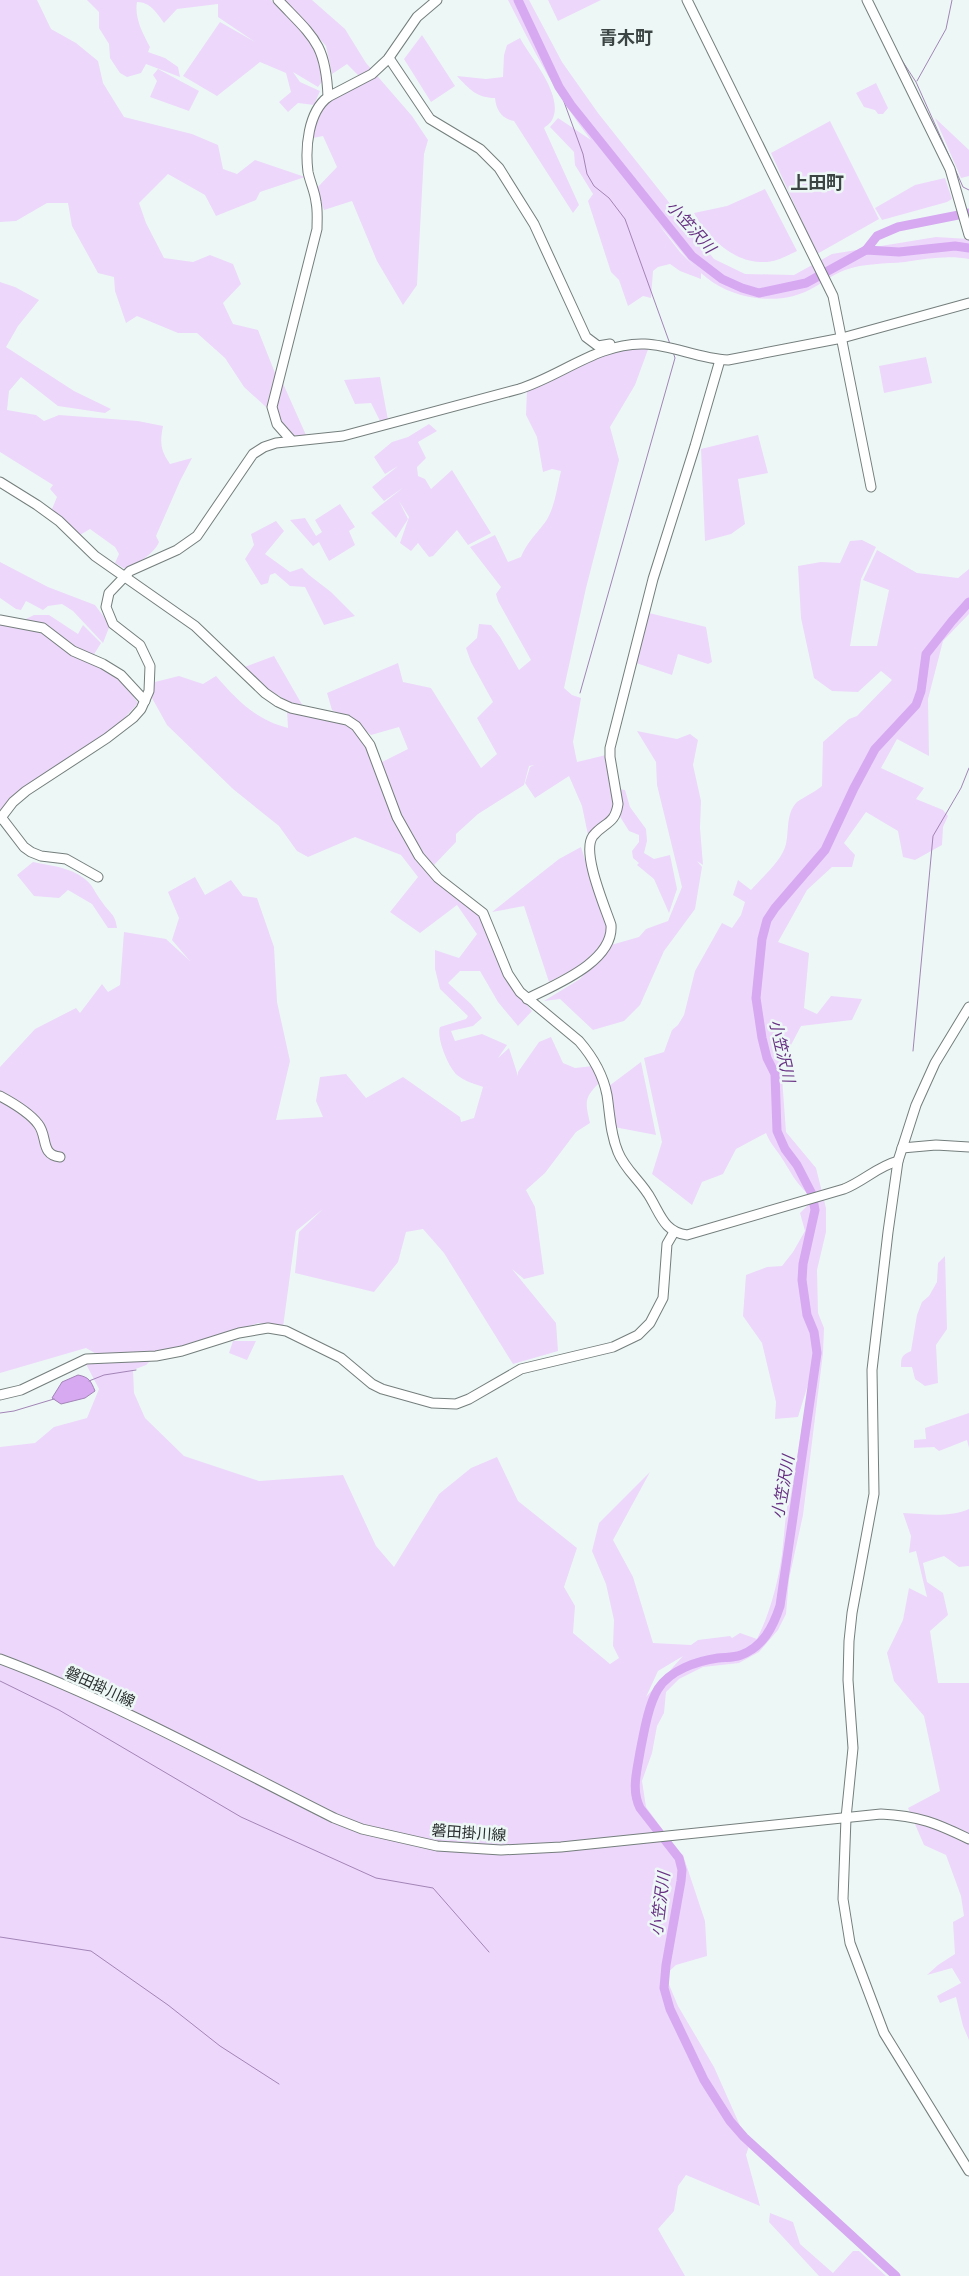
<svg xmlns="http://www.w3.org/2000/svg" width="969" height="2276" font-family="Jost,'Noto Sans JP',sans-serif">
<style>
.green{fill:#edd7fb;fill-rule:evenodd}
.water{fill:#d6a9f1;stroke:#a284b6}
.lines{fill:none;stroke-linecap:round;stroke-linejoin:round}
.stream{stroke:#a284b6;stroke-width:1}
.river{stroke:#d6a9f1;stroke-width:9}
.secondary-casing{stroke:#747e7c;stroke-width:11}
.secondary{stroke:#fff;stroke-width:9}
.labels{text-anchor:middle;dominant-baseline:central;stroke-width:5;stroke-linejoin:round;paint-order:stroke}
.street-label{font-size:15px;fill:#292d2d;stroke:#edf8f6}
.water-label{font-size:16px;font-style:italic;fill:#683184;stroke:#edf8f6}
.quarter-label{font-size:18px;font-weight:bold;fill:#3c4544;stroke:#edf8f6}
</style>
<rect width="100%" height="100%" fill="#edf8f6"/>
<g class="green">
<polygon points="0,0 37,0 51,29 76,43 98,61 103,83 124,117 192,134 218,145 223,169 237,174 255,160 305,177 260,192 256,200 216,216 205,195 168,174 139,203 146,223 164,258 193,262 210,255 233,264 241,284 223,303 233,324 258,330 275,373 281,379 306,435 293,436 278,418 244,387 225,358 197,333 178,333 137,316 126,323 115,291 114,277 98,273 72,226 68,203 47,203 16,221 0,222"/>
<path d="M 87,0 L 271,0 L 319,48 L 324,79 L 318,87 L 293,72 L 300,82 L 320,91 L 314,105 L 298,103 L 288,112 L 279,102 L 291,92 L 286,73 L 260,62 L 217,96 L 183,76 L 220,22 L 255,42 L 218,17 L 218,4 L 177,9 L 164,23 C 157,13 150,2 137,2 C 134,17 143,34 150,47 L 148,52 L 165,58 L 178,67 L 180,77 L 146,64 L 141,73 L 127,77 L 120,73 L 110,58 L 109,44 L 99,28 L 99,12 Z"/>
<path d="M 285,0 L 312,0 L 345,29 L 366,63 L 412,116 L 428,140 L 424,154 L 417,285 L 403,305 L 377,261 L 352,201 L 324,210 L 316,189 L 337,167 L 323,136 L 313,138 C 315,106 339,96 359,76 L 347,64 L 332,74 L 326,46 Z"/>
<path d="M 508,0 L 529,0 L 562,62 L 598,113 L 714,259 L 745,274 L 794,275 L 832,254 L 936,237 L 969,239 L 969,259 C 947,255 926,259 905,262 C 884,264 865,263 845,270 C 831,275 819,286 805,292 C 775,305 733,299 707,278 C 690,265 674,241 659,225 L 680,252 L 701,273 L 701,279 L 680,271 L 670,264 L 658,267 L 653,271 L 651,298 L 643,296 L 628,306 L 619,280 L 611,272 L 588,201 L 593,194 L 575,165 L 574,152 L 550,127 L 558,118 L 591,140 C 557,97 533,49 508,0 Z"/>
<polygon points="548,0 601,0 558,21"/>
<polygon points="422,35 455,86 431,102 404,59"/>
<path d="M 520,38 C 530,57 565,96 552,120 C 551,123 546,126 544,128 L 579,205 L 573,213 L 514,121 C 502,119 496,110 495,98 C 477,98 469,89 457,76 L 486,79 L 503,77 L 504,55 L 507,45 Z"/>
<polygon points="158,69 199,91 189,111 150,97 157,81 153,75"/>
<polygon points="876,83 888,108 883,114 878,114 875,110 864,107 856,93"/>
<polygon points="935,118 969,150 969,176 961,178"/>
<polygon points="830,121 879,219 817,254 771,153"/>
<polygon points="945,178 952,199 947,202 882,220 875,208 915,185"/>
<path d="M 765,189 L 797,251 C 785,257 774,263 760,262 C 732,261 706,236 694,213 L 727,206 Z"/>
<path d="M 0,282 L 15,287 L 39,300 L 18,326 L 6,347 L 74,391 L 111,409 L 105,413 L 58,406 L 21,377 L 9,391 L 7,410 L 36,415 L 44,421 L 59,415 L 138,421 L 163,426 C 160,442 160,450 170,464 L 192,458 L 180,481 L 156,536 L 159,542 C 154,554 137,564 125,569 L 115,563 L 119,554 L 115,547 L 90,529 L 80,535 L 52,509 L 57,497 L 50,489 L 53,485 L 0,452 Z"/>
<path d="M 650,344 L 635,385 L 610,427 L 619,460 L 586,588 L 564,688 L 572,695 L 581,698 L 573,742 L 577,762 L 606,755 L 616,806 L 614,813 L 588,835 L 582,806 L 569,776 L 535,798 L 525,783 L 530,767 L 534,765 L 529,766 L 524,785 L 478,814 L 456,834 L 456,842 L 434,865 L 418,849 L 404,824 L 380,763 L 408,749 L 399,727 L 371,735 L 358,724 L 332,710 L 327,693 L 398,663 L 403,682 L 431,688 L 481,768 L 497,754 L 477,718 L 493,702 L 471,662 L 466,648 L 477,638 L 479,624 L 491,625 L 500,637 L 519,670 L 531,660 L 498,601 L 496,594 L 501,587 L 470,547 L 495,535 L 508,562 L 521,557 C 529,539 536,535 546,521 C 555,507 557,487 561,471 L 552,469 L 543,472 L 537,437 L 526,415 L 527,390 L 595,354 Z"/>
<polygon points="926,357 932,383 884,393 879,366"/>
<polygon points="380,377 388,420 381,423 371,403 355,404 344,380"/>
<polygon points="429,424 437,431 418,442 426,458 417,467 418,476 425,479 431,489 452,470 491,533 468,545 457,530 433,556 429,557 418,543 411,551 400,543 409,517 399,501 408,519 396,538 371,513 404,487 384,501 372,487 398,466 385,474 374,457 392,442 408,437"/>
<polygon points="758,435 768,473 738,479 745,524 731,534 705,541 701,449"/>
<polygon points="340,504 355,527 349,531 355,545 329,561 319,542 313,546 290,520 305,518 316,536 322,532 315,520"/>
<polygon points="276,521 284,531 265,554 290,572 302,568 309,575 331,592 355,616 324,625 305,587 290,586 275,573 270,575 268,583 261,585 245,559 254,545 251,534"/>
<path d="M 862,540 L 876,547 L 861,579 L 850,646 L 877,646 L 889,590 L 863,580 L 877,550 L 917,573 L 958,578 L 969,569 L 969,614 L 943,641 L 928,699 L 929,756 L 897,739 L 881,768 L 924,788 L 916,799 L 943,810 L 948,816 L 943,827 L 942,845 L 915,860 L 903,857 L 898,831 L 866,812 L 844,843 L 855,855 L 852,867 L 832,867 L 807,890 L 778,942 L 809,953 L 804,1008 L 817,1014 L 831,996 L 862,999 L 852,1020 L 801,1026 L 781,1064 L 786,1132 L 816,1168 L 826,1208 L 826,1232 L 817,1270 L 818,1313 L 824,1328 L 823,1353 L 803,1515 L 789,1579 L 786,1614 L 778,1630 L 759,1652 L 739,1663 L 703,1667 L 679,1679 L 666,1692 L 664,1713 L 657,1726 L 652,1753 L 642,1781 L 646,1807 L 676,1848 L 655,1835 L 683,1855 L 705,1921 L 707,1956 L 676,1965 L 665,1975 L 678,2006 L 714,2067 L 749,2146 L 746,2155 L 760,2206 L 686,2175 L 678,2186 L 674,2211 L 658,2229 L 685,2276 L 0,2276 L 0,1447 L 35,1443 L 54,1427 L 87,1418 L 99,1389 L 86,1364 L 153,1358 L 146,1365 L 133,1370 L 134,1393 L 145,1418 L 184,1456 L 259,1481 L 343,1475 L 376,1546 L 394,1567 L 439,1494 L 471,1468 L 497,1457 L 518,1501 L 577,1548 L 564,1587 L 575,1606 L 573,1633 L 610,1664 L 619,1658 L 613,1646 L 614,1620 L 606,1584 L 592,1551 L 599,1523 L 650,1472 L 613,1540 L 633,1577 L 653,1643 L 691,1645 L 698,1640 L 730,1636 L 732,1638 L 740,1633 L 757,1639 C 770,1613 778,1583 782,1554 C 785,1530 785,1506 793,1482 L 810,1378 L 798,1417 L 775,1419 L 776,1402 L 762,1343 L 743,1316 L 746,1275 L 767,1267 L 782,1266 L 793,1252 L 805,1231 L 800,1213 L 807,1206 L 807,1193 C 794,1180 792,1174 783,1160 C 776,1148 772,1147 766,1133 L 736,1149 L 723,1174 L 702,1182 L 692,1205 L 652,1174 L 662,1142 L 644,1058 L 664,1052 L 672,1030 L 678,1025 L 684,1015 L 695,971 L 722,923 L 732,928 L 741,915 L 745,902 L 733,895 L 738,880 L 751,890 C 762,877 782,861 786,844 C 789,831 786,814 796,803 C 800,799 815,792 822,786 L 823,742 L 849,719 L 857,716 L 892,680 L 881,671 L 858,692 L 832,691 L 814,678 L 801,618 L 798,566 L 821,562 L 840,563 L 850,541 ZM 683,1656 L 646,1697 L 658,1671 Z"/>
<polygon points="0,562 48,587 95,605 110,625 103,643 73,611 62,604 48,606 43,610 26,601 21,610 16,609 0,598"/>
<polygon points="649,613 706,627 712,662 708,664 678,654 672,675 636,663"/>
<polygon points="34,615 49,615 78,634 83,625 101,643 93,656 80,650 122,681 138,703 120,723 0,812 0,621 18,623"/>
<path d="M 274,656 L 304,708 C 279,699 262,685 242,668 Z"/>
<path d="M 179,676 L 203,684 L 216,676 C 237,700 256,720 288,728 L 287,710 L 346,724 L 358,732 L 367,746 L 397,828 L 429,874 L 480,914 L 508,983 L 532,1011 L 518,1026 L 498,1002 L 480,971 L 460,971 L 448,983 L 471,1004 L 482,1018 L 473,1026 L 451,1031 L 455,1041 L 482,1034 L 507,1045 L 498,1058 L 509,1048 L 518,1076 L 518,1072 L 539,1042 L 551,1037 L 563,1063 L 575,1068 L 593,1066 L 600,1082 C 584,1098 585,1101 590,1123 L 576,1132 L 545,1173 L 526,1190 L 535,1207 L 544,1274 L 524,1279 L 512,1269 L 556,1323 L 558,1351 L 513,1364 L 444,1253 L 423,1229 L 406,1232 L 398,1262 L 374,1292 L 295,1273 L 299,1232 L 323,1209 L 296,1231 L 283,1327 L 258,1323 L 199,1345 L 173,1350 L 100,1356 L 86,1348 L 0,1373 L 0,1067 L 35,1029 L 76,1008 L 80,1013 L 102,984 L 108,992 L 120,985 L 124,932 L 166,939 L 190,961 L 172,940 L 179,918 L 168,892 L 195,877 L 205,895 L 231,880 L 243,896 L 257,898 L 274,947 L 277,1002 L 290,1061 L 276,1120 L 323,1117 L 316,1101 L 320,1077 L 346,1074 L 366,1098 L 403,1077 L 460,1117 L 461,1122 L 474,1118 L 483,1087 C 475,1084 464,1081 457,1075 C 448,1067 436,1037 440,1027 L 466,1019 L 468,1016 L 440,989 L 435,969 L 435,950 L 459,958 L 477,934 L 457,905 L 420,933 L 390,912 L 418,877 L 401,855 L 355,837 L 308,857 L 297,851 L 279,826 L 233,789 L 167,725 L 152,698 L 155,682 Z"/>
<polygon points="637,731 677,739 690,734 698,740 693,765 701,801 700,828 703,865 697,861 702,867 695,909 664,951 640,1005 624,1021 593,1030 560,999 544,1001 580,979 611,945 639,937 646,929 668,921 682,887 657,785 656,762"/>
<polygon points="619,789 625,790 630,807 646,829 647,841 644,853 654,859 670,855 677,889 669,913 654,879 637,865 639,863 633,858 632,851 639,842 639,835 629,831 619,815 621,806"/>
<path d="M 581,847 L 608,931 C 598,959 574,969 549,982 L 524,906 L 492,912 L 559,859 Z"/>
<path d="M 33,862 C 53,866 77,868 91,885 C 95,891 98,897 102,902 C 110,914 115,913 117,928 L 108,928 L 92,904 L 68,890 L 59,898 L 34,896 L 17,875 Z"/>
<polygon points="641,1062 656,1135 614,1127 614,1107 609,1086"/>
<path d="M 945,1256 L 947,1329 L 936,1345 L 938,1383 L 925,1386 L 915,1379 L 912,1367 L 901,1367 C 901,1357 902,1355 911,1351 L 917,1315 L 922,1302 L 929,1296 L 937,1282 L 938,1263 Z"/>
<polygon points="233,1341 256,1341 247,1360 229,1353"/>
<polygon points="969,1413 969,1448 967,1440 939,1451 934,1447 914,1448 914,1440 926,1439 925,1428"/>
<path d="M 969,1509 L 969,1566 L 959,1567 L 944,1556 L 923,1563 L 927,1582 L 943,1593 L 948,1615 L 930,1631 L 938,1683 L 969,1683 L 969,2040 L 963,2026 L 956,1997 L 940,2003 L 937,1996 L 961,1983 L 952,1968 L 927,1975 L 938,1965 L 955,1954 L 953,1922 L 964,1916 L 961,1896 L 946,1855 L 924,1845 L 908,1808 L 940,1791 L 924,1716 L 894,1681 L 887,1653 L 903,1620 L 909,1588 L 927,1597 L 916,1551 L 909,1553 L 911,1536 L 903,1513 C 923,1514 950,1518 969,1509 Z"/>
<polygon points="770,2213 793,2222 800,2244 833,2273 853,2251 859,2251 886,2276 819,2276 769,2222"/>
</g>
<path class="water" d="M 78,1375 C 89,1377 91,1381 95,1391 L 85,1398 L 61,1404 L 52,1398 L 62,1382 Z"/>
<g class="lines">
<g class="stream">
<polyline points="901,59 916,82 963,187 969,190"/>
<polyline points="917,81 946,29 952,0"/>
<polyline points="559,88 583,154 587,174 594,186 609,198 625,219 670,344"/>
<polyline points="580,693 675,358 673,352"/>
<polyline points="913,1051 933,836 961,788 969,768"/>
<polyline points="89,1381 104,1375 136,1370"/>
<polyline points="0,1413 14,1411 54,1399"/>
<polyline points="0,1681 59,1710 241,1817 376,1878 433,1888 489,1952"/>
<polyline points="0,1937 91,1951 168,2005 220,2046 279,2084"/>
</g>
<g class="river">
<polyline points="518,0 559,87 571,105 692,256 722,279 742,288 759,293 806,283 866,250 899,252 955,246 969,248"/>
<polyline points="866,250 877,236 898,227 969,213"/>
<path d="M 896,2276 L 744,2137 L 730,2121 L 704,2080 L 670,2009 L 664,1988 L 666,1965 L 681,1881 L 682,1870 L 679,1858 L 640,1808 C 631,1790 637,1771 640,1752 C 644,1732 648,1706 658,1689 C 670,1670 697,1661 718,1658 C 725,1657 734,1658 741,1655 C 763,1647 773,1627 780,1606 L 817,1353 L 814,1332 L 807,1315 L 802,1280 L 803,1264 L 815,1210 L 812,1194 L 797,1165 L 785,1149 L 777,1131 L 775,1074 L 767,1058 L 762,1038 L 756,998 L 762,939 L 767,920 L 775,908 L 825,850 L 854,788 L 875,749 L 916,705 L 921,691 L 926,654 L 952,621 L 969,602"/>
</g>
<defs>
<g id="secondary">
<path d="M 278,0 C 313,37 326,43 328,97 C 308,112 305,148 308,172 C 310,182 315,192 316,202 C 318,211 317,220 317,229 L 272,407 L 277,424 L 292,441"/>
<polyline points="687,0 833,296 871,487"/>
<polyline points="867,0 950,169 969,235"/>
<polyline points="389,58 430,119 480,149 499,168 534,224 586,337 598,346 610,344"/>
<polyline points="328,97 372,74 388,59 417,17 437,0"/>
<path d="M 0,482 L 37,505 L 59,521 L 95,556 L 195,626 L 265,693 L 278,702 L 291,708 L 347,720 L 356,726 L 370,745 L 397,817 L 419,856 L 438,878 L 483,913 L 508,974 L 520,992 L 579,1041 C 592,1056 603,1074 607,1095 C 610,1114 610,1133 618,1152 C 625,1170 642,1182 651,1199 C 661,1216 665,1232 687,1235 L 844,1189 C 864,1181 878,1166 898,1161"/>
<polyline points="0,620 43,628 73,651 103,664 121,675 145,701"/>
<polyline points="1,817 24,847 31,852 41,856 66,859 98,877"/>
<path d="M 0,819 L 13,802 L 26,791 L 107,738 L 133,718 L 141,709 L 149,691 L 150,666 L 140,645 L 113,624 L 106,607 L 109,593 L 130,571 L 177,550 L 197,536 L 253,454 L 264,447 L 276,443 L 343,436 L 519,389 C 561,376 599,342 645,344 C 673,345 699,359 728,360 L 842,338 L 969,303"/>
<path d="M 527,999 C 554,985 614,962 611,925 C 605,907 581,852 593,836 C 604,822 615,825 618,804 L 610,757 L 610,748 L 653,579 L 695,446 L 720,360"/>
<polyline points="969,1007 935,1063 916,1105 898,1161 888,1232 872,1370 874,1494 852,1613 849,1641 848,1680 853,1748 846,1818 843,1899 850,1943 884,2033 969,2171"/>
<path d="M 0,1096 C 13,1103 29,1112 38,1124 C 48,1136 40,1155 60,1157"/>
<polyline points="902,1148 936,1145 969,1147"/>
<polyline points="0,1395 21,1390 86,1359 156,1356 182,1351 239,1333 268,1328 286,1331 341,1358 372,1384 382,1389 432,1403 456,1404 469,1399 521,1369 613,1347 638,1335 650,1323 663,1298 667,1244 674,1232"/>
<path d="M 0,1659 C 115,1702 224,1763 334,1818 L 362,1829 L 437,1846 L 501,1850 L 561,1847 L 881,1814 C 919,1816 936,1823 969,1839"/>
</g>
</defs>
<use href="#secondary" class="secondary-casing"/>
<use href="#secondary" class="secondary"/>
</g>
<g class="labels">
<g class="street-label">
<text transform="translate(100 1687) rotate(25)">磐田掛川線</text>
<text transform="translate(469 1833) rotate(4)">磐田掛川線</text>
</g>
<g class="water-label">
<text transform="translate(691 227) rotate(48)">小笠沢川</text>
<text transform="translate(782 1051) rotate(77)">小笠沢川</text>
<text transform="translate(783 1487) rotate(-80)">小笠沢川</text>
<text transform="translate(660 1904) rotate(-83)">小笠沢川</text>
</g>
<g class="quarter-label">
<text x="626" y="38">青木町</text>
<text x="817" y="183">上田町</text>
</g>
</g>
</svg>
